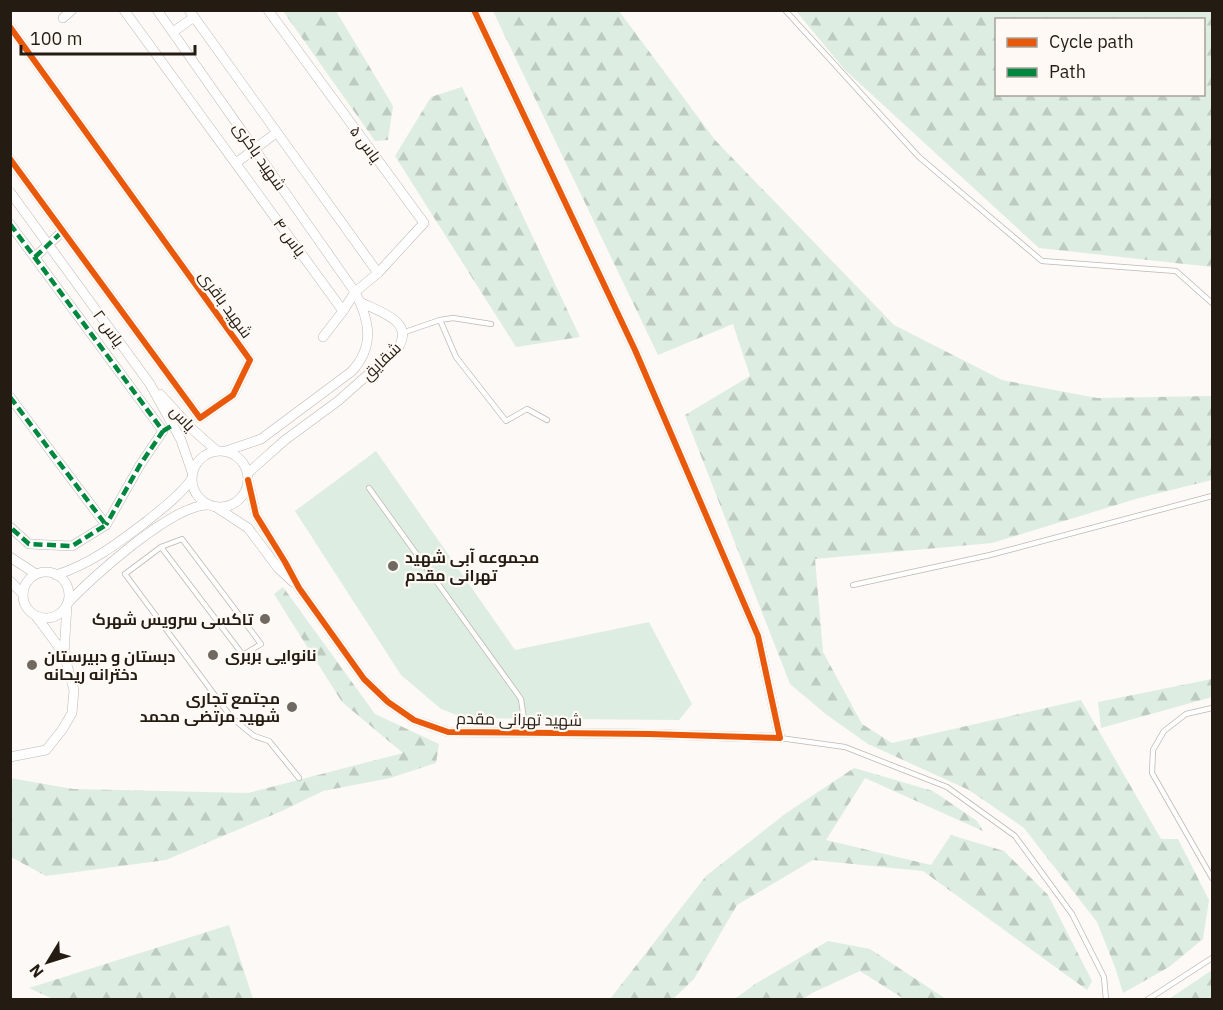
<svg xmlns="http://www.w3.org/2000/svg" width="1223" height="1010" font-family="'IBM Plex Sans',Cairo,sans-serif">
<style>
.grass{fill:#deede1}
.forest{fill:url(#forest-firs);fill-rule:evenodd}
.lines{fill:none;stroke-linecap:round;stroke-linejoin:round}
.lane-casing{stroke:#beb8b2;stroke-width:6}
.street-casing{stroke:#beb8b2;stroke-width:10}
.lane{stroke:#fffefe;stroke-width:4.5}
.street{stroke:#fffefe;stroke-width:9}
.quiet{stroke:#00873e;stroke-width:4.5;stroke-dasharray:9 4.5;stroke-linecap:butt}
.cycleway-casing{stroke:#fef9f4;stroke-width:10}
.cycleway{stroke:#e8590c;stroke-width:6}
.poi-dot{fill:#706962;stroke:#fef9f4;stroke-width:2}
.labels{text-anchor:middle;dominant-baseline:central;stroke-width:4.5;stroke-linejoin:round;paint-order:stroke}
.street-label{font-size:16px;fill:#241c13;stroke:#fef9f4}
.poi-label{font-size:16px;font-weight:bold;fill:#241c13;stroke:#fef9f4;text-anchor:start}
</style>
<defs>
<pattern id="forest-firs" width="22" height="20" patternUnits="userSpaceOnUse" patternTransform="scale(1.5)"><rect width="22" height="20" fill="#deede1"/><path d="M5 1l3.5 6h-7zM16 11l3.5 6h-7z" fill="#becbc0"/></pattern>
</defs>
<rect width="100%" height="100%" fill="#fcf9f6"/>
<polygon class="grass" points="376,451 515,650 649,622 692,704 679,720 465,718 441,709 401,675 295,511"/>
<g class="forest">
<polygon points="283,11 336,11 393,106 388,140 375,141"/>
<polygon points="493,11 619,11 715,140 894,325 1002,380 1097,398 1212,396 1212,480 1139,498 992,543 815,559 823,652 862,724 892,743 1081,700 1161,839 1178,839 1209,900 1203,939 1169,967 1123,993 1115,967 1097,922 1024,828 969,790 868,744 827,715 790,684 685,415 750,376 733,324 658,355"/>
<path d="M 796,11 L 1212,11 L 1212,267 L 1039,248 L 845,70 ZM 996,20 L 1204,20 L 1204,94 L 996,94 Z"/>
<polygon points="462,87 580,337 516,347 395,156 431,97"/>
<polygon points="283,587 375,714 439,744 436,763 390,778 323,791 282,811 166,860 46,876 11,857 10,778 73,789 248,793 403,753 342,702 274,594"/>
<polygon points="1212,679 1212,697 1101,728 1098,702"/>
<polygon points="854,768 933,791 977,821 983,831 865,778 826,840 931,865 951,835 1004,851 1048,895 1092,981 1087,990 923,871 813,860 737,905 694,979 673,999 610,999 706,876 785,814"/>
<polygon points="229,925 253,999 55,1000 29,988"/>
<polygon points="828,941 870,949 946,999 904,999 860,971 812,993 803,999 735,999 755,984"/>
<polygon points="1212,970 1212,999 1169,999"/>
</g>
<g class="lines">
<defs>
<g id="lane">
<polyline points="785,10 919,157 1042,261 1176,271 1212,303"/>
<polyline points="440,320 456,357 506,421 527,409 547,420"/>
<polyline points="405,332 440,320 453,318 491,324"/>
<polyline points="369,488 521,699 526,733"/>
<polyline points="161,547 243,655 261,644 182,539 161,547 125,574 231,717 254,736 269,741 299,778"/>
<polyline points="853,585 990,555 1212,496"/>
<polyline points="1212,708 1186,714 1164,731 1153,750 1152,773 1212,878"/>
<polyline points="780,738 845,747 947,787 1015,836 1072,914 1104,977 1106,1000"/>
<polyline points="1147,1000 1212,958"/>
</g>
<g id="street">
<polyline points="124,10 343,311 323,337"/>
<path d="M 157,10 L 355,292 C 370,321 375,347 351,372 L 261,439 L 226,451"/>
<polyline points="189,10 378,273"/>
<polyline points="268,10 424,223 378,273 355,292 343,311"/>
<polyline points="63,18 72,10"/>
<polyline points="10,27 250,360 233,395 200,418 10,159"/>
<polyline points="173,32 194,17"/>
<polyline points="236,163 276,133"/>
<polyline points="10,192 150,384 181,440 192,472"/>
<polyline points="10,224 163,431 140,465 106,525"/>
<polyline points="35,257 63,231"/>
<polyline points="160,394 192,429 217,451"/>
<polyline points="10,397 106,525 72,546 29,544 10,527"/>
<circle cx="220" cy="479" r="28"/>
<path d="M 248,473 L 285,440 L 338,401 L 398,348 C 415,321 380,312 360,302"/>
<polyline points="248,480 256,515 285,562 299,588 364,679 388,702 414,720 448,732 650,734 780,738 758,636 635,350 474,10"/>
<polyline points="216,507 248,528 278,568 293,582"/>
<polyline points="10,557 36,574"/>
<circle cx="46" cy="595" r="23"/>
<path d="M 56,575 C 91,564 118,543 147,521 C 163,508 179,496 191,480"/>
<polyline points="10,581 23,594"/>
<path d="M 36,616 L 64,654 L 67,604 C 91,578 174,503 209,505"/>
<polyline points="10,757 46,750 62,730 72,713 74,690 64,654"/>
</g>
</defs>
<use href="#lane" class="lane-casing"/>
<use href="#street" class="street-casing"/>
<use href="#lane" class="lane"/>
<use href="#street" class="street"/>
<g class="quiet">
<polyline points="10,224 163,431 140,465 106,525"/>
<polyline points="35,257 63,231"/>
<polyline points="10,397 106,525 72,546 29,544 10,527"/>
<polyline points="163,431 173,425"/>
</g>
<defs>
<g id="cycleway">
<polyline points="10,27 250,360 233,395 200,418 10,159"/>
<polyline points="248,480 256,515 285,562 299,588 364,679 388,702 414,720 448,732 650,734 780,738 758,636 635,350 474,10"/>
</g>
</defs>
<use href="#cycleway" class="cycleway-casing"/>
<use href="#cycleway" class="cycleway"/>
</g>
<g class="poi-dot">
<circle cx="393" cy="566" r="6"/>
<circle cx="265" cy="619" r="6"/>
<circle cx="213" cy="655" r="6"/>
<circle cx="32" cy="665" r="6"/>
<circle cx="292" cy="707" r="6"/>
</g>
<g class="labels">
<g class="street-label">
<text transform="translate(366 144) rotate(54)">یاس ۵</text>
<text transform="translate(260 156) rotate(55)">شهید باکری</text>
<text transform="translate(290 237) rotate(54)">یاس ۴</text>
<text transform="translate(226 304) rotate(54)">شهید باقری</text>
<text transform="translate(109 328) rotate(54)">یاس ۲</text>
<text transform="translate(381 361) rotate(-44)">شقایق</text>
<text transform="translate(183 418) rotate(47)">یاس</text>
<text transform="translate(519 719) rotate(1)">شهید تهرانی مقدم</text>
</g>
<g class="poi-label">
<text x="405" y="557">مجموعه آبی شهید<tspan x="405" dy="18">تهرانی مقدم</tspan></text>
<text x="253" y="619" text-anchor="end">تاکسی سرویس شهرک</text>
<text x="225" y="655">نانوایی بربری</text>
<text x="44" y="656">دبستان و دبیرستان<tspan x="44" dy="18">دخترانه ریحانه</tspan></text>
<text x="280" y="698" text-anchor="end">مجتمع تجاری<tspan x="280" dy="18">شهید مرتضی محمد</tspan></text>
</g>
</g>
<rect width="1223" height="1010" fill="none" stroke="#241c13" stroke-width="24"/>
<rect x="995" y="18" width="210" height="78" fill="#fef9f4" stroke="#a7a19a" stroke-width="1.5"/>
<rect x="1007" y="38" width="30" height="9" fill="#e8590c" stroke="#a7a19a" stroke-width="1.5"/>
<text x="1049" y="48" font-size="18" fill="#241c13">Cycle path</text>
<rect x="1007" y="68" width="30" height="9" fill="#00873e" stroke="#a7a19a" stroke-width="1.5"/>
<text x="1049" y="78" font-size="18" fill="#241c13">Path</text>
<g transform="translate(48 962) rotate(232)" stroke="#fef9f4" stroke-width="4.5" paint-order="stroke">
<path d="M0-4.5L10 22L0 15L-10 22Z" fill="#241c13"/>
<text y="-9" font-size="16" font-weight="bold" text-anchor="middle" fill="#241c13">N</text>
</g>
<path d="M21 45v9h174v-9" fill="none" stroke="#241c13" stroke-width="3"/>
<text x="30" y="45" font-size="18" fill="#241c13" stroke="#fef9f4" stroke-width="4.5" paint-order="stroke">100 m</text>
</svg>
